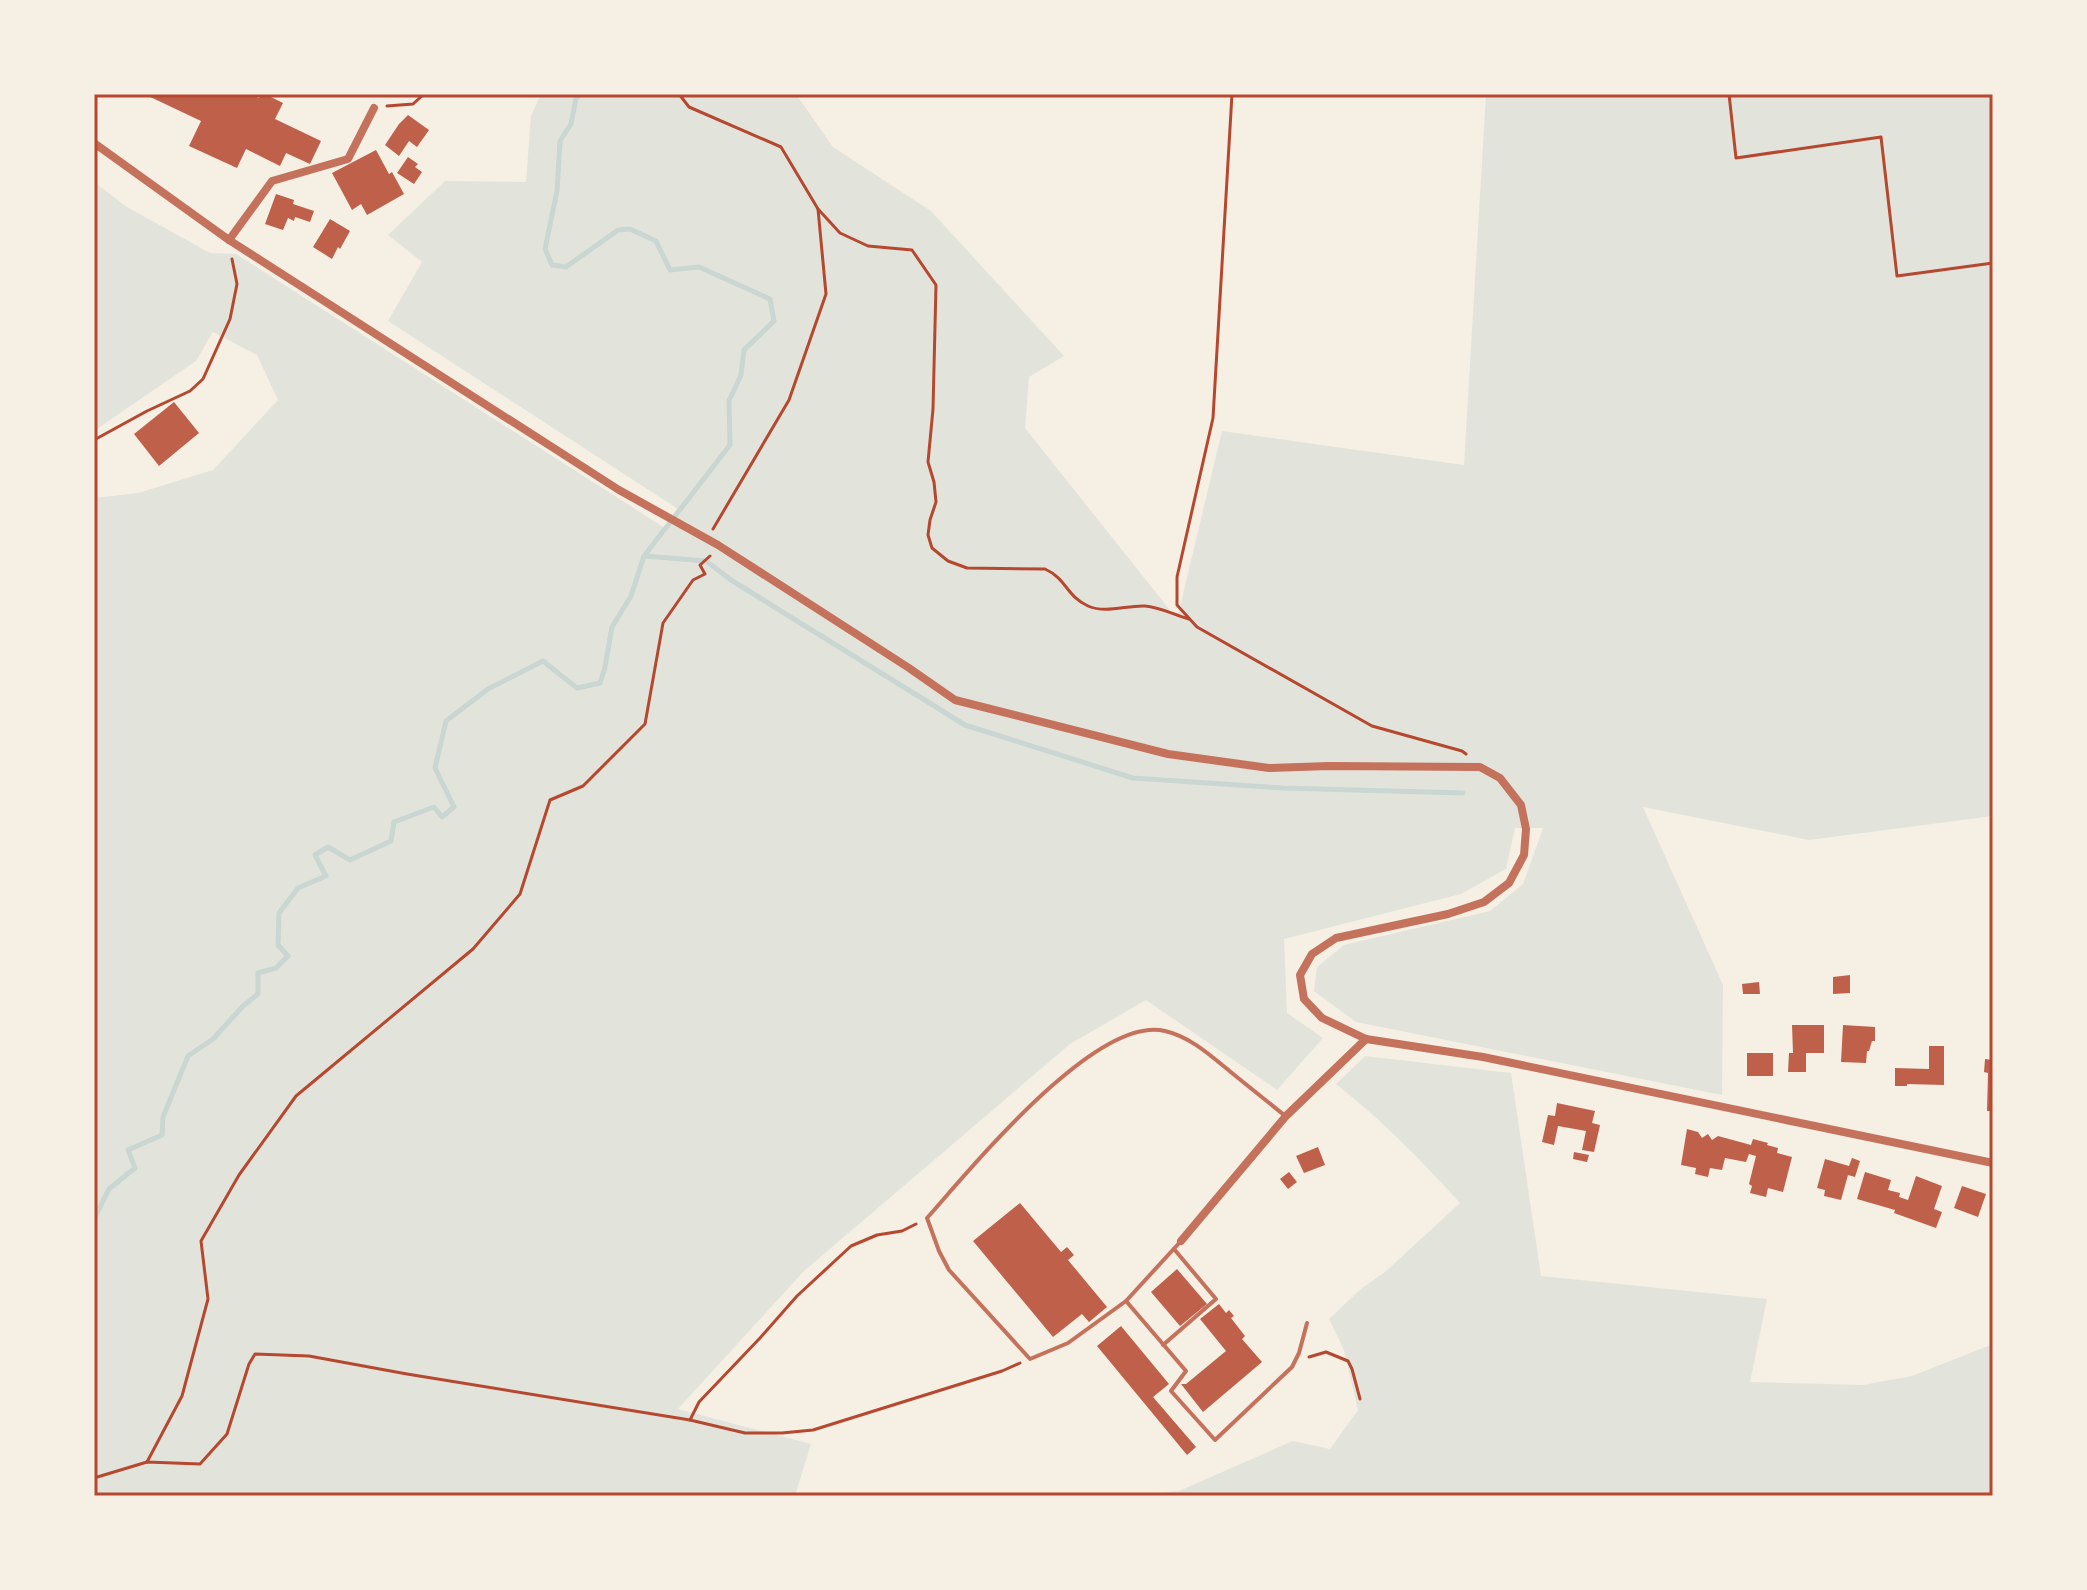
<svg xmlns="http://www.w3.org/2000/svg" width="2087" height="1590" font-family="Arial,sans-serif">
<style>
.green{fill:#e2e4dc}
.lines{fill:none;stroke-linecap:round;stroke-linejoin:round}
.stream{stroke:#c9d6d2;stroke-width:5}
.building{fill:#bf614a}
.path{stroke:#b5482f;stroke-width:3}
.service{stroke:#c5725c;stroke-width:4}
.minor{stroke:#c5725c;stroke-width:8}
.neatline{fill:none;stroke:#b5482f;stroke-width:3}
</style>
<rect width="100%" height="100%" fill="#f6efe4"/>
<g class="green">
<polygon points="541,94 796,94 833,147 931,211 1064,356 1029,377 1025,428 1177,619 1222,431 1464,465 1486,94 1993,94 1993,816 1809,840 1643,807 1723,985 1722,1095 1356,1022 1314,991 1317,967 1344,945 1490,911 1523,884 1543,828 1515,828 1506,869 1461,894 1284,939 1287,1013 1323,1038 1277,1090 1146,1000 1070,1044 804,1271 678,1409 811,1444 795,1496 94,1496 94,498 138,493 213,470 278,400 257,355 213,332 196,361 94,431 94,182 127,207 210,253 236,254 665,528 678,509 388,321 422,262 388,235 445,181 526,182 531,116"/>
<path d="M 1365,1056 L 1511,1073 L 1541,1276 L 1767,1299 L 1750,1382 L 1863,1385 L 1912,1376 L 1988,1346 L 1993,1347 L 1993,1496 L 1127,1496 L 1179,1491 L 1293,1441 L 1330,1449 L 1358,1410 L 1344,1350 L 1329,1319 L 1362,1288 L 1385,1272 L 1460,1203 C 1420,1159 1383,1121 1336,1084 Z"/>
</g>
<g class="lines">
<g class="stream">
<polyline points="644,556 706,561 731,580 965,725 1133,778 1283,788 1463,793"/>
<polyline points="94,1219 109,1189 135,1168 128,1150 162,1135 163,1117 188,1056 213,1039 243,1006 258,994 258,973 276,968 288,956 278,945 279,913 298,888 326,876 315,855 328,847 350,860 391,841 394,822 434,807 442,817 454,807 435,768 446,721 488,689 543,661 577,688 600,683 605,667 612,627 631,596 644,556 730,445 729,401 741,375 744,350 774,321 770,299 699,267 670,270 656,241 630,229 618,230 566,267 552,265 545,249 557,191 560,141 571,124 576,99 580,94"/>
</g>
</g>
<g class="building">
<polygon points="144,94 250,94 259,98 261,94 265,94 283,103 275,119 321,141 310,164 286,153 280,166 246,149 237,168 189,146 201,121"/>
<polygon points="408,115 429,130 417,147 409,141 399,156 385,145 399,124"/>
<polygon points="376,150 389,174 392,172 404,194 367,215 361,204 352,210 332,173"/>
<polygon points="408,157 418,164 415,167 422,172 414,184 397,173"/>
<polygon points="276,194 294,200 293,204 314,211 310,222 295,217 294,221 288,218 283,230 265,224"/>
<polygon points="330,219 350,231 340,249 338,247 332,259 313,247"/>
<polygon points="174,402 199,433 159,466 134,434"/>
<polygon points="1850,975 1850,993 1833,994 1833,977"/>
<polygon points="1759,982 1760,994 1743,994 1742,984"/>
<polygon points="1792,1025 1824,1025 1824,1053 1806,1053 1806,1072 1788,1072 1789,1053 1793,1053"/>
<polygon points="1843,1025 1875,1027 1875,1041 1872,1041 1869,1051 1867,1051 1866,1063 1841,1062"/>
<polygon points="1929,1046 1944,1046 1944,1085 1907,1084 1907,1086 1895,1086 1895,1068 1929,1069"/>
<rect x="1747" y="1053" width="26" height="23"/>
<polygon points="1985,1059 1993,1060 1993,1111 1987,1111 1988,1073 1984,1072"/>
<polygon points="1557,1103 1595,1111 1592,1123 1600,1125 1594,1152 1582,1150 1586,1131 1558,1126 1554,1145 1542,1142 1548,1115 1555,1116"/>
<polygon points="1687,1129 1698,1132 1702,1138 1708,1134 1712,1140 1718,1136 1751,1145 1753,1139 1768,1143 1767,1145 1778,1148 1777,1153 1792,1157 1783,1192 1768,1188 1766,1197 1750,1193 1752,1186 1749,1184 1756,1156 1749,1154 1746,1162 1725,1158 1722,1170 1710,1168 1708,1177 1695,1174 1696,1168 1681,1165"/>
<polygon points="1318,1147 1325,1165 1304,1173 1296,1156"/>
<polygon points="1574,1152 1589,1155 1587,1162 1573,1159"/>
<polygon points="1852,1158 1860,1161 1855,1177 1848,1175 1841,1200 1824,1196 1825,1190 1817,1188 1825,1159 1849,1166"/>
<polygon points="1289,1172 1297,1182 1288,1189 1280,1179"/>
<polygon points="1865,1172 1891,1180 1888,1190 1900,1193 1899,1197 1908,1200 1916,1176 1942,1186 1934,1209 1942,1212 1936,1228 1894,1213 1895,1210 1857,1199"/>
<polygon points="1962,1186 1986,1194 1978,1217 1954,1208"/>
<polygon points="1020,1203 1061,1252 1067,1247 1074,1255 1068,1260 1107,1307 1089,1322 1082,1314 1053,1337 973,1241"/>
<polygon points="1177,1269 1207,1304 1180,1326 1151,1292"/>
<polygon points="1219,1304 1226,1313 1229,1310 1234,1316 1231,1318 1245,1336 1242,1339 1262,1362 1203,1412 1181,1384 1186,1384 1226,1351 1200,1319"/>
<polygon points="1121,1326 1169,1384 1153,1397 1196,1447 1187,1455 1097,1346"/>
</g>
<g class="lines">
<g class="path">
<polyline points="679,94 689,107 781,147 818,209 826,294 789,400 713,529"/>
<polyline points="1232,94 1213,418 1177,577 1177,605 1197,627 1372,726 1462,751 1466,754"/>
<polyline points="1729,94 1736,158 1881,137 1897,276 1993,263"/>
<polyline points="387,106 413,104 424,94"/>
<path d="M 818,209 L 840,233 L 868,246 L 912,250 L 936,285 L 933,409 L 928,462 L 934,482 L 936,502 L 930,520 L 928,535 L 932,548 L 948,561 L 967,568 L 1045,569 C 1067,579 1066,596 1088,606 C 1106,614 1127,605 1145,606 C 1160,607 1174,615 1189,619"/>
<polyline points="94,440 147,411 190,391 203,379 230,319 237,284 232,259"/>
<polyline points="1309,1357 1326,1352 1348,1361 1352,1369 1360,1399"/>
<polyline points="690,1420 699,1402 760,1338 797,1296 851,1246 877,1235 902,1231 916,1224"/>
<polyline points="147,1462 182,1396 208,1299 201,1241 239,1175 296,1096 473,949 520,894 550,800 583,786 645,724 663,623 693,580 705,574 700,565 710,556"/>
<polyline points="94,1478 147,1462 200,1464 227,1434 249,1364 255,1354 309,1356 407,1374 690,1420 745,1433 782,1433 813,1430 1002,1371 1020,1363"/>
</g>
<g class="service">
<path d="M 1181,1241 L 1126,1301 L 1068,1343 L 1030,1359 L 949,1270 L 939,1251 L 927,1218 C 970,1170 1096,1014 1165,1031 C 1191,1037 1211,1056 1232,1073 C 1249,1087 1267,1101 1284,1115"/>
<polyline points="1126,1301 1186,1371 1171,1391 1215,1440 1292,1367 1299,1353 1307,1323"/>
<polyline points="1163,1345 1216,1299 1174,1249"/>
</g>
<g class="minor">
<polyline points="94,143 229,240 619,490 718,545 909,668 955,700 1168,754 1269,768 1329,766 1480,767 1500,778 1521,805 1526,829 1524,855 1509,883 1484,902 1448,914 1336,938 1312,954 1300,975 1304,999 1322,1018 1366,1039 1483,1057 1993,1163"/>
<polyline points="229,240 272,181 348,159 374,108"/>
<polyline points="1181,1241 1286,1116 1366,1039"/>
</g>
</g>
<rect width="2087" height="1590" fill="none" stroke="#f6efe4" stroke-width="192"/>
<rect x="96" y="96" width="1895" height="1398" class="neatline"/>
</svg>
